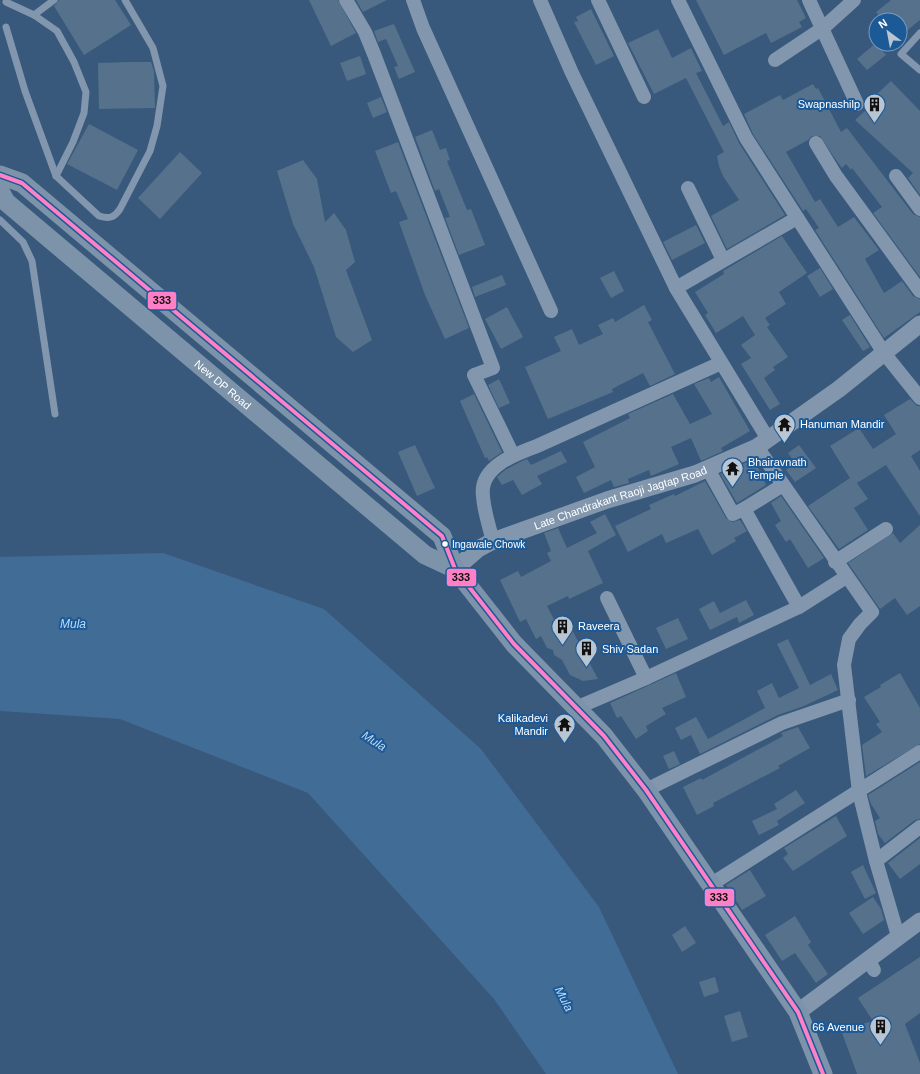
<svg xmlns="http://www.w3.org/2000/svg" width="920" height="1074" font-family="Helvetica,sans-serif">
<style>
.water{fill:#416c96}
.building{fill:#56718c}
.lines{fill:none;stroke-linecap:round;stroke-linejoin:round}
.service{stroke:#8297ad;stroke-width:7}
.minor{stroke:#8297ad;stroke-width:14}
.tertiary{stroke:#8297ad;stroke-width:17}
.secondary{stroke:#7c93aa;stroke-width:19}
.bus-1-casing{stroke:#1c5997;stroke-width:7}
.bus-1{stroke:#ff80c5;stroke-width:4}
.bus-dot{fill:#fff;stroke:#1c5997;stroke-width:1.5}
.labels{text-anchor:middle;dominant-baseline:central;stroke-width:4;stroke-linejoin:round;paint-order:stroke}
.bus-label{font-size:10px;fill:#fff;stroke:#1c5997;text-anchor:start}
.poi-label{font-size:11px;fill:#fff;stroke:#1c5997;text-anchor:start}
.street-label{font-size:11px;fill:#fff;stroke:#1c5997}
.water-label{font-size:12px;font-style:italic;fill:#bcdbf6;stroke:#1c5997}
.line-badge{stroke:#1c5997;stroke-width:1.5}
.pale-badge-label{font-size:11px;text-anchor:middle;font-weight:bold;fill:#111}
</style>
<rect width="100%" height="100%" fill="#38597b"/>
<polygon class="water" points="163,553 324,609 481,749 599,907 678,1074 546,1074 494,999 308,793 120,719 0,711 0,557"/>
<g class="building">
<polygon points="59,0 115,0 131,25 84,55 54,6"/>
<polygon points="309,0 338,0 356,33 331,46"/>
<polygon points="356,0 387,0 363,12"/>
<polygon points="696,0 797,0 806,18 799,22 802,27 771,43 766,33 724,55"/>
<polygon points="891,0 920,0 920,20 900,36 900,20 882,20 876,12"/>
<polygon points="591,9 614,56 596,65 574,22 578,21 576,17"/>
<polygon points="394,24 415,72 399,79 394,67 398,66 386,39 378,42 374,31"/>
<polygon points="658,29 672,58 691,48 702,71 696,73 723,126 729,122 739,143 785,215 727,249 711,216 739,200 723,176 719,166 717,156 724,152 686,78 654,94 628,43"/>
<polygon points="876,43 886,55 867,70 857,59"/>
<polygon points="360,56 366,74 347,81 340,63"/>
<polygon points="129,62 151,62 154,71 155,108 99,109 98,63"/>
<polygon points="891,81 920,111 920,195 908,178 913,173 855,120 865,111 865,102 875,93 876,95"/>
<polygon points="813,84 816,89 818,88 841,132 847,128 913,214 920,217 920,277 873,213 882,207 852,168 851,170 846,164 842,168 838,163 820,136 812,136 808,140 786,152 815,202 820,199 838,227 854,217 879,250 865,259 884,293 902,281 913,296 920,299 920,312 884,338 815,230 819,228 806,209 803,211 753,134 744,114 780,95 783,100"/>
<polygon points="381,97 387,112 373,118 367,103"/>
<polygon points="89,124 138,150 117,190 67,164"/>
<polygon points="432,130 440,150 446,148 450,160 447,161 467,210 471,209 485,245 459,255 445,218 450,217 439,189 435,191 415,137"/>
<polygon points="398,142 469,328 445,339 425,295 399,222 408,219 396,191 391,193 375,151"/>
<polygon points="180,152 202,173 160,219 138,198"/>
<polygon points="303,160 317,179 325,222 334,213 346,230 355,262 346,270 372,340 353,352 336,337 314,267 293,224 277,171"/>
<polygon points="696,225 705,243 672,260 663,242"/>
<polygon points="782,236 807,273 779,292 786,304 765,318 770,325 767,327 788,357 773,367 775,370 764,378 780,404 770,410 741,364 751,358 741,345 755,335 743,316 716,333 705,315 708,313 695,292 724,274 723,271"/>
<polygon points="820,268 833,289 820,297 807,276"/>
<polygon points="614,271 624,291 611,298 600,278"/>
<polygon points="502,275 506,285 475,297 472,287"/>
<polygon points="644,305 652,320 648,322 675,374 650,386 643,373 612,389 613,392 548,419 525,367 561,351 554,337 572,329 579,345 603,334 598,325 613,318 615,322"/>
<polygon points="507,307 523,337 501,349 485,319"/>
<polygon points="850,315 870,347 863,351 842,320"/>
<polygon points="719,377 750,431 721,448 723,451 701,461 691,438 671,447 679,464 651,476 649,470 628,479 629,483 614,487 611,480 584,493 576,477 595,467 583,442 630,418 628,414 673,394 690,424 712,414 694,384 709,378 711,382"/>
<polygon points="499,379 510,403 499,408 488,385"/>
<polygon points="474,394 502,452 489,461 487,457 485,458 460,401"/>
<polygon points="910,399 917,406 920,406 920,450 911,456 920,471 920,516 886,465 857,483 868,499 854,508 868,530 839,549 808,506 850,478 830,446 859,428 873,449 896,434 884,415"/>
<polygon points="415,445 435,488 417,496 398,452"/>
<polygon points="799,445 816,468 795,482 786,470 795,463 788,453"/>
<polygon points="561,451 567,462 537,476 542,484 522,495 513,480 502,485 497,477 505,470 522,461 527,459 531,465"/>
<polygon points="754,459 766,485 737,503 720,474"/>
<polygon points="705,481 726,518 732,522 740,520 747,531 734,538 736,541 712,555 698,529 666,543 662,534 628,552 615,526 651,509 649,505 674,494 675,496"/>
<polygon points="781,496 824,558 808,568 790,539 786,542 775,525 781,521 771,503"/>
<polygon points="605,514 616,535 588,551 603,583 569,599 568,596 547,606 559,629 569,624 598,679 583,681 570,675 562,660 554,655 553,650 547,648 541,636 536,639 526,619 520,622 500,580 518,571 521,577 551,561 547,553 551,551 544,533 558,528 567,548 597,533 590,522"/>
<polygon points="920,525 920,606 907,615 895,598 880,609 848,563 893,533 900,543"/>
<polygon points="746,600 754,615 739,623 737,617 710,630 699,609 714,601 720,613"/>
<polygon points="678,618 688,639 666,649 656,628"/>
<polygon points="788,639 810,685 831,674 838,690 804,706 778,715 700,754 691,735 681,740 675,728 696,717 708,739 765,708 757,691 772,683 779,698 799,688 777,644"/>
<polygon points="676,673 686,697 662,708 666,714 646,726 648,731 636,739 621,716 617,718 610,703"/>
<polygon points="900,673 920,708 920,744 866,776 862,745 882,732 876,724 880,722 864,697 881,687 880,685"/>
<polygon points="798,727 810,748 778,766 780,768 713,803 714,806 697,815 683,787 701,778 702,780 783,736 781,733"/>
<polygon points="674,751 680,764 669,769 663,756"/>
<polygon points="920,762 920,819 915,820 885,843 878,834 875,821 880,818 871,804 868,795"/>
<polygon points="796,790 805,803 777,821 779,825 759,835 752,821 777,809 774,804"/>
<polygon points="836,816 847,836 793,871 783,858 788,854 784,848"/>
<polygon points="920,838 920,864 900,879 888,863"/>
<polygon points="863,865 876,893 865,899 851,872"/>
<polygon points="750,870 766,896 742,910 726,885"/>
<polygon points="873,897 881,909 884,920 863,934 849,913"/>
<polygon points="795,916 811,942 808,945 828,974 816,983 795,953 782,961 765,935"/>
<polygon points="685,926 696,943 682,952 672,935"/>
<polygon points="920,957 920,1013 905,1024 920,1063 920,1074 857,1074 841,1030 873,1021 858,998"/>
<polygon points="715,977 719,992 704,997 699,982"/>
<polygon points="740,1011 748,1037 732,1042 724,1016"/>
</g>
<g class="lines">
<g class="service">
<polyline points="6,2 34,15 54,0"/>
<path d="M 34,15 L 57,31 L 74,62 L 86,92 L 84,113 L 73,142 L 56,176 L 99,216 C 109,219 114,218 120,209 L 150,151 L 157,126 L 163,86 L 153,48 L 125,0"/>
<polyline points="6,27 25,91 56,176"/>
<polyline points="920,33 901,54 920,70"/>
<polyline points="0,220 23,242 32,261 55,414"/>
</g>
<g class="minor">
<polyline points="346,0 365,32 374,54 493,368 474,375 513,455"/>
<polyline points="413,0 423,28 551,311"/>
<polyline points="540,0 572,73 676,288 768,439"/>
<polyline points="598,0 644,97"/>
<polyline points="678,0 746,138 884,353 920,398"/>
<polyline points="809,0 857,104"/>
<polyline points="775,60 823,28 854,0"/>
<polyline points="816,143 836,176 920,291"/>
<polyline points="896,176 920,209"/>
<polyline points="688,188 723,260"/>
<polyline points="676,288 797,218"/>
<polyline points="757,447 872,612 860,624 849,639 844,665 859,792 876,861 898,936"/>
<polyline points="708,469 733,514 744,509"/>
<polyline points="783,485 744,509 799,607"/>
<path d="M 493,541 C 489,526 484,511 483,496 C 479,467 515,454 537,446 L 721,363"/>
<polyline points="835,562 886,529"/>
<polyline points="607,598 646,678"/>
<polyline points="576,708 646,678 799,607 846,577"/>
<polyline points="646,790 782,723 849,700"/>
<polyline points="876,861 920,827"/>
<polyline points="710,885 920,752"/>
<polyline points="868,959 874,970"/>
</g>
<g class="tertiary">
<path id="s1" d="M 455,569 L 478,549 L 493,541 L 607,500 L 695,474 L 757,447 L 839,389 L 920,324"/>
<polyline points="798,1012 920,921"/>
</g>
<g class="secondary">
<polyline points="0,175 22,183 442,536 455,569 514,644 604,736 646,790 798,1012 823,1074"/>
<path id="s2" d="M 0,191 L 6,202 L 425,555 L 455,569"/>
</g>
<defs>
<polyline id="bus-1" points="0,175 22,183 442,536 455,569 514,644 604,736 646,790 798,1012 823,1074"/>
</defs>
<use href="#bus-1" class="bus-1-casing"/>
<use href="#bus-1" class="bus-1"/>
</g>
<defs>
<symbol id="building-pin" viewBox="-11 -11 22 30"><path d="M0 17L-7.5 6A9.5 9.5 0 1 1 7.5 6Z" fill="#b9c5d1" stroke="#1c5997"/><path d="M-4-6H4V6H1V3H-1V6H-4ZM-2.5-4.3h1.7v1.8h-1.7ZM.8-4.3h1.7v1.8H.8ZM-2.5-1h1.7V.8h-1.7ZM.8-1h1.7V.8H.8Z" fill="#111"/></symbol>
<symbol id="temple-pin" viewBox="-11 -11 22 30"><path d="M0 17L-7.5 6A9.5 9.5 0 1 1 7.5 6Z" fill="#b9c5d1" stroke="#1c5997"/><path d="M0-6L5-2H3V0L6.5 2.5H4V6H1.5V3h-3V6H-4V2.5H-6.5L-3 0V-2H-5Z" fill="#111"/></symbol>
</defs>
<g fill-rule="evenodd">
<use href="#building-pin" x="862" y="92" width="25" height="34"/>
<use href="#temple-pin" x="772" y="412" width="25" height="34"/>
<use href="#temple-pin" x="720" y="456" width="25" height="34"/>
<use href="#building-pin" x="550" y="614" width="25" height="34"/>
<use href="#building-pin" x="574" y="636" width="25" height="34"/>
<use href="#temple-pin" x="552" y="712" width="25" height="34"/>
<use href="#building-pin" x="868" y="1014" width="25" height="34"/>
</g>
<circle class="bus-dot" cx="445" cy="544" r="3.5"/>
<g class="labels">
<g class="bus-label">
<text x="452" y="544">Ingawale Chowk</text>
</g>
<g class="poi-label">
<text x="860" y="104" text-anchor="end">Swapnashilp</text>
<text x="800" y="424">Hanuman Mandir</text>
<text x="748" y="462">Bhairavnath<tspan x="748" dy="13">Temple</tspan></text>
<text x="578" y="626">Raveera</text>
<text x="602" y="649">Shiv Sadan</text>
<text x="548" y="718" text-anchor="end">Kalikadevi<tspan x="548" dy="13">Mandir</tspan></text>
<text x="864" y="1027" text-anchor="end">66 Avenue</text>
</g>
<g class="street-label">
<text stroke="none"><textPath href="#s2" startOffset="296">New DP Road</textPath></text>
<text stroke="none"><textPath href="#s1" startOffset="182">Late Chandrakant Raoji Jagtap Road</textPath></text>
</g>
<g class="water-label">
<text x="73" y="624">Mula</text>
<text transform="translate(374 741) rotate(33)">Mula</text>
<text transform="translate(564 999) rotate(63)">Mula</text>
</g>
</g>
<g class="line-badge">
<rect x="147" y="291" width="30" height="19" rx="4" fill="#ff80c5"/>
<rect x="446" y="568" width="31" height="19" rx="4" fill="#ff80c5"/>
<rect x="704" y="888" width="31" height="19" rx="4" fill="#ff80c5"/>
</g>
<g class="pale-badge-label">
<text x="162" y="304">333</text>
<text x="461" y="581">333</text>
<text x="719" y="901">333</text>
</g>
<g transform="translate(888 32) rotate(328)"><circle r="19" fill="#1c5997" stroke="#779bc1"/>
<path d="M0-3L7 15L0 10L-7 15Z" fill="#b9c5d1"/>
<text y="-6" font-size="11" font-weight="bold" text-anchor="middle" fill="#ffffff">N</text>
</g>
</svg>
